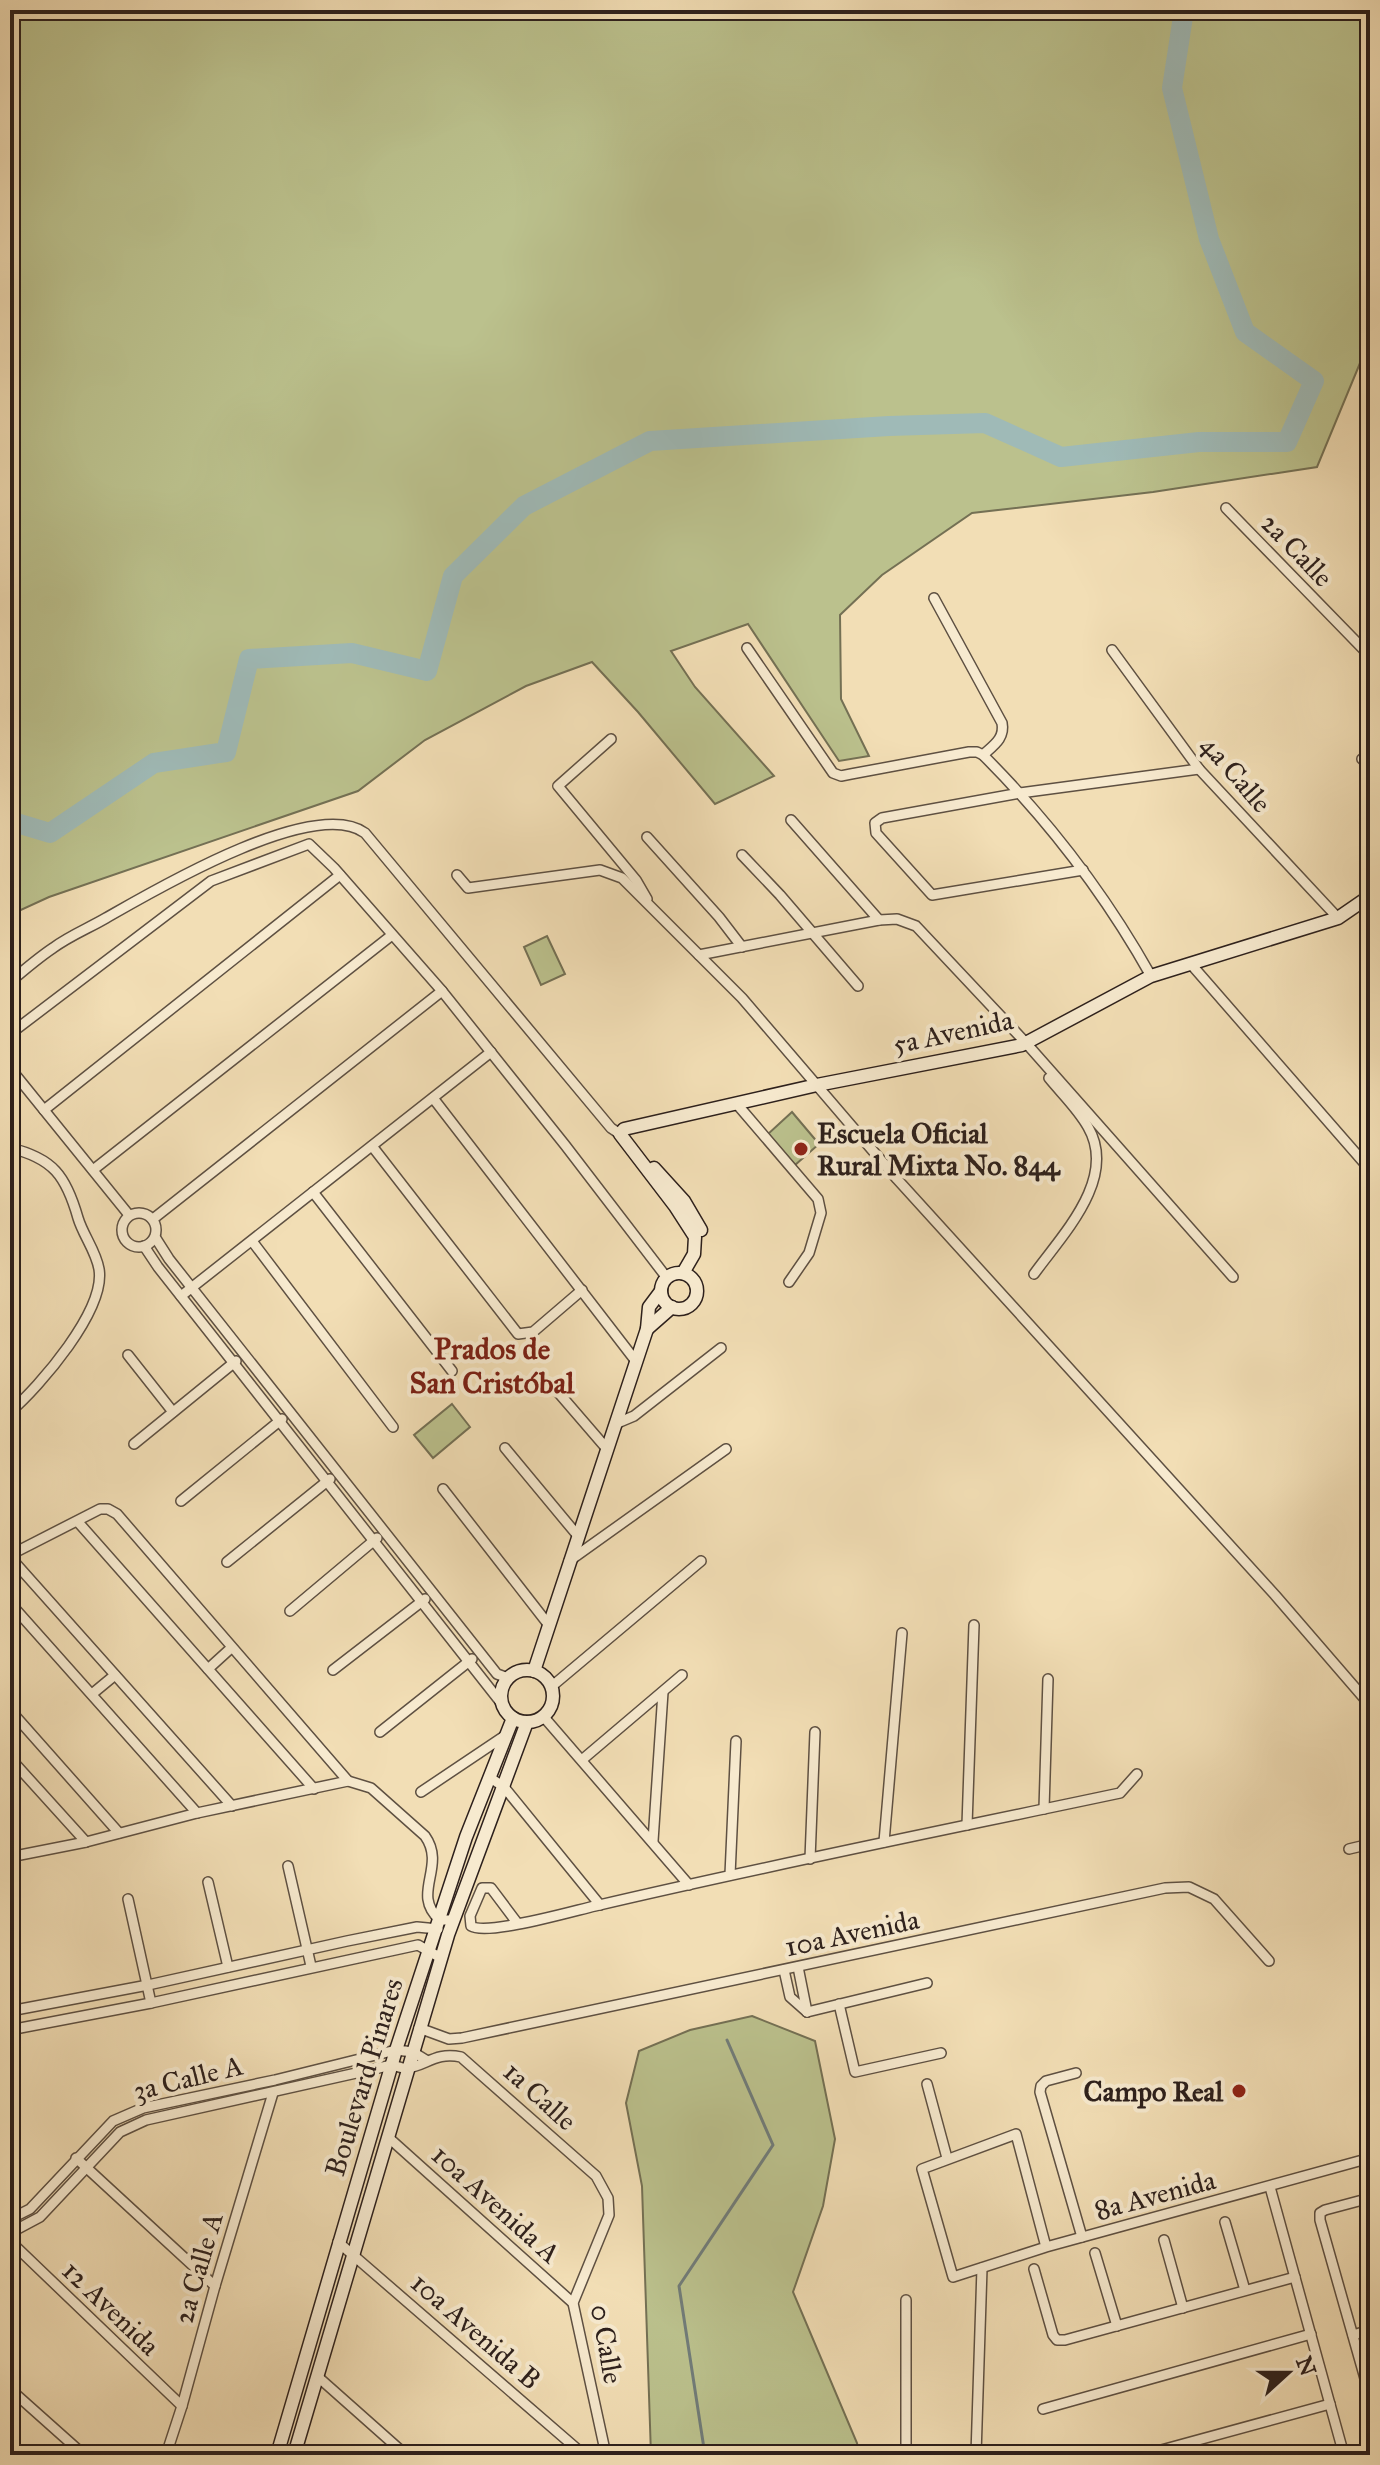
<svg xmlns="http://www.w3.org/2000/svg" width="1380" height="2465" font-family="'IM FELL Great Primer',serif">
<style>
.green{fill:#bbc18d;stroke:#747054;stroke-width:2}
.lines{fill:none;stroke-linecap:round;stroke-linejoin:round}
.stream{stroke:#717c79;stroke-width:3}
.river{stroke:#9fbab7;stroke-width:20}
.street-casing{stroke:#5e5042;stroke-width:12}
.secondary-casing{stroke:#2d201c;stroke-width:15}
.street{stroke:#f7eacf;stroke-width:9}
.secondary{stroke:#f7eacf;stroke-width:12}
.poi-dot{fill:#8f2418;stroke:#f7eacf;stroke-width:3}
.labels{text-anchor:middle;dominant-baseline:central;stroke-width:8;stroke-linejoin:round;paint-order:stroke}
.street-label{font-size:28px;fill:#2d201c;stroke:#f7eacf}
.poi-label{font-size:28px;font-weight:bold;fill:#2d201c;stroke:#f7eacf;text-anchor:start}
.neighbourhood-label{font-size:30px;font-weight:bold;fill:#7a1f14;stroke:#f7eacf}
</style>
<rect width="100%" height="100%" fill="#f2deb5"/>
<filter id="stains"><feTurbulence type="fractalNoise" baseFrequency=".0025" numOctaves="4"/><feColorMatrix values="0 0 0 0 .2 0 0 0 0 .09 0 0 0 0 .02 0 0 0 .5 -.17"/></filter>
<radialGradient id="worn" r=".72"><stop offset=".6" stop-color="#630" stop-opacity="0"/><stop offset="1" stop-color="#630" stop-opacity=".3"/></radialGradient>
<g class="green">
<polygon points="10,10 1370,10 1370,339 1317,467 1153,492 972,513 882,575 840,615 841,699 869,756 839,761 748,624 671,651 695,687 774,776 715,804 638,712 592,662 526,686 425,740 358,791 49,897 10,915"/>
<polygon points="547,936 565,974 541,985 524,947"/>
<polygon points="792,1112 819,1144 795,1165 768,1134"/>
<polygon points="452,1404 470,1427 433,1458 414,1435"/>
<polygon points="752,2016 815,2041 835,2139 823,2206 793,2292 857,2443 859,2455 651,2455 642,2186 626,2103 639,2051 690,2030"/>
</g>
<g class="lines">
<polyline class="stream" points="705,2455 679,2286 773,2145 727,2040"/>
<polyline class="river" points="10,821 50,833 154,763 226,752 249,659 352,653 427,671 453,576 524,506 650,441 889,426 985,423 1061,457 1199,442 1287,442 1314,381 1245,332 1209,239 1172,88 1184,10"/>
<defs>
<g id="street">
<polyline points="1226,508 1370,656"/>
<path d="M 934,598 L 1002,723 C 1005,738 994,745 983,755"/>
<path d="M 747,648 L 833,773 L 841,776 L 851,774 L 969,752 L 977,752 L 983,755 C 1050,822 1105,894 1151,976"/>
<polyline points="1112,650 1199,769 1338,918"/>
<polyline points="611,739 558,786 636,880 647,899"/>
<polyline points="1362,759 1370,766"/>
<polyline points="791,820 879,920"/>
<polyline points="647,837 719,917 742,947"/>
<polyline points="742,855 780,895 858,986"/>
<polyline points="1083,870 932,895 876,833 875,823 882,818 1020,793 1199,769"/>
<polyline points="457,875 468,888 600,870 622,878 742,998 897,1179 1275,1595 1370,1705"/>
<polyline points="699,955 879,920 897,919 916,926 1026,1043 1233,1277"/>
<polyline points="1190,963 1366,1165"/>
<path d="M 10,982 C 24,970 38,958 53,948 C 69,936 89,928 106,918 C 155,890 314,796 365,833 L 611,1128 L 620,1134"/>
<polyline points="10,1034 211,881 309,844 334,868 442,991 565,1145 667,1278"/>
<polyline points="10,1068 129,1215"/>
<polyline points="433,1098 635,1360"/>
<polyline points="736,1103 818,1199 821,1213 809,1253 789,1282"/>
<polyline points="44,1110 340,875"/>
<polyline points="372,1146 518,1334 533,1332 582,1290"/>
<path d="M 10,1148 C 53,1158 66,1176 78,1218 C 83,1235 96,1251 99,1269 C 106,1310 40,1386 10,1412"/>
<polyline points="93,1170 392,935"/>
<polyline points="313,1192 452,1371"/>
<circle cx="139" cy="1230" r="17"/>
<polyline points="153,1219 442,991"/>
<polyline points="155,1237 169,1259 497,1674 508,1678"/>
<polyline points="252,1241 393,1427"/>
<polyline points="144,1246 158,1267 502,1704"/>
<path d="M 1034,1274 C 1062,1235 1118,1179 1088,1127 C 1078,1109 1062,1094 1049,1078"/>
<polyline points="181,1296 491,1052"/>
<polyline points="128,1355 173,1412"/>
<polyline points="551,1384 607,1449"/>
<polyline points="615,1424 634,1416 721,1348"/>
<polyline points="134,1444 236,1361"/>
<polyline points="505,1448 578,1536"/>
<polyline points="443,1489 548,1624"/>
<polyline points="181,1501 282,1419"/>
<polyline points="78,1522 314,1789"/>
<polyline points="10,1555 100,1509 108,1509 117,1514 348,1781"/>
<polyline points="10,1557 232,1806"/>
<polyline points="569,1561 726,1449"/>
<polyline points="227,1562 330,1479"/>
<polyline points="10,1603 197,1813"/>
<polyline points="290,1611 377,1538"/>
<polyline points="208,1669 230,1649"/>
<polyline points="333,1670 425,1599"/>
<polyline points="551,1687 701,1561"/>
<polyline points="92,1694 115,1675"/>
<polyline points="10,1710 119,1833"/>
<polyline points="543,1716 689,1885"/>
<polyline points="380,1732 472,1659"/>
<polyline points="10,1758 86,1842"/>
<polyline points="583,1759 682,1675"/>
<polyline points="489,1777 504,1787 600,1905"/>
<polyline points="421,1792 503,1737"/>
<polyline points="1044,1809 1048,1679"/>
<polyline points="967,1825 974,1625"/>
<polyline points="653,1841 663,1692"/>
<polyline points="884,1842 902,1633"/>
<polyline points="1349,1849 1370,1844"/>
<path d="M 10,1857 L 86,1842 L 197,1813 L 348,1781 L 371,1788 L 425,1836 C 447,1867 410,1894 440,1920 L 453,1920"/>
<polyline points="810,1859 815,1732"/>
<polyline points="288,1866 311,1966"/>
<polyline points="730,1875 736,1741"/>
<polyline points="208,1882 228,1967"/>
<polyline points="128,1899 151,2003"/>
<path d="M 518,1924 L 491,1888 L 482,1888 L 470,1916 L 471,1926 C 487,1936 573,1911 595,1906 C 769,1865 945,1830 1120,1793 L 1137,1774"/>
<polyline points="798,1967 807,2012"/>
<polyline points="784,1970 790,1997 807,2012"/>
<polyline points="839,2004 855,2072 941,2053"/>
<polyline points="10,2011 148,1985 347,1941 417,1927 438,1929"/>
<polyline points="807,2012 927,1983"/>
<polyline points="419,2028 449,2039 462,2038 1165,1888 1189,1887 1214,1899 1269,1961"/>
<polyline points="10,2030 151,2003 418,1945 441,1958"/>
<polyline points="1076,2073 1046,2081 1041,2086 1040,2092 1082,2237"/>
<polyline points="927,2084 947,2158"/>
<polyline points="389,2138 573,2303"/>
<polyline points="76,2158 215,2286"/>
<polyline points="1270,2187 1344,2455"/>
<polyline points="1370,2198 1325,2210 1320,2213 1320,2220 1370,2396"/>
<polyline points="10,2219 30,2209 113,2121 143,2108 275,2080 396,2050 413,2052 426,2060"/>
<polyline points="1225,2222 1245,2290"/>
<path d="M 10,2233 L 40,2217 L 120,2132 L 146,2120 L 392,2065 C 397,2066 402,2069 406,2068 C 425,2067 435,2051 461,2057 L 596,2176 L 608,2198 L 609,2215 L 573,2303 L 606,2455"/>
<polyline points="1164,2240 1183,2308"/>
<polyline points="10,2241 182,2406"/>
<polyline points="338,2242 584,2455"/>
<polyline points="1046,2247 1016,2134 922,2169 953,2277 1046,2247 1370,2158"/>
<polyline points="1095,2253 1117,2326"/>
<polyline points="1034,2269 1053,2335 1057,2340 1065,2340 1295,2277"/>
<polyline points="906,2300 906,2455"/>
<polyline points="1353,2335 1370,2330"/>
<polyline points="317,2376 406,2455"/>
<polyline points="10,2389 84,2455"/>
<polyline points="1043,2409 1311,2334"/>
<polyline points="906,2454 976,2455 982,2268"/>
<polyline points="166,2455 182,2406 215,2286 273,2093"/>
<polyline points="1143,2455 1330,2404"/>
</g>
<g id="secondary">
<polyline points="654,1168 684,1201 701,1230"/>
<polyline points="683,1273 694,1254 695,1237 675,1206 620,1134 624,1129 817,1085 1022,1045 1151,976 1338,918 1370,896"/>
<circle cx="679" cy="1291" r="18"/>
<polyline points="647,1329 672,1307"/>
<circle cx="527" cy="1696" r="26"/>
<polyline points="534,1671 647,1329 649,1307 661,1291"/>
<polyline points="277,2455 396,2050 466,1837 513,1718"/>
<polyline points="294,2455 448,1935 527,1722"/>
</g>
</defs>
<use href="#street" class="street-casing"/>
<use href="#secondary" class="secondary-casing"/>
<use href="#street" class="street"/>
<use href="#secondary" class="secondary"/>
</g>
<g class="poi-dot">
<circle cx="801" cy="1149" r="8"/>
<circle cx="1239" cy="2091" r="8"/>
</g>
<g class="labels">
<g class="street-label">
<text transform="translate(1297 550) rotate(46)">2a Calle</text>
<text transform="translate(1236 774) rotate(49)">4a Calle</text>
<text transform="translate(953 1032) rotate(-12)">5a Avenida</text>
<text transform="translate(852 1933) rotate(-12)">10a Avenida</text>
<text transform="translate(364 2077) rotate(-73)">Boulevard Pinares</text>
<text transform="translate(188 2078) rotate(-14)">3a Calle A</text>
<text transform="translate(540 2096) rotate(42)">1a Calle</text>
<text transform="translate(1155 2195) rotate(-15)">8a Avenida</text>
<text transform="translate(496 2204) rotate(42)">10a Avenida A</text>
<text transform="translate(198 2268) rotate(-74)">2a Calle A</text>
<text transform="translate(111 2308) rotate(44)">12 Avenida</text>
<text transform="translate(476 2331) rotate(41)">10a Avenida B</text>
<text transform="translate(607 2344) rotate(80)">0 Calle</text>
</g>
<g class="poi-label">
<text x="817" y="1133">Escuela Oficial<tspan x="817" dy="32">Rural Mixta No. 844</tspan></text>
<text x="1223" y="2091" text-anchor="end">Campo Real</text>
</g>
<g class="neighbourhood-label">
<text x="492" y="1349">Prados de<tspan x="492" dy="34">San Cristóbal</tspan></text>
</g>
</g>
<rect width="1380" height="2465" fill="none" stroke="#f2deb5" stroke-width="40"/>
<rect x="12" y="12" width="1356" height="2441" fill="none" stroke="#2d201c" stroke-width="4"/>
<rect x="20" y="20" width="1340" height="2425" fill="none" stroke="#2d201c" stroke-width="2"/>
<g transform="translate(1288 2373) rotate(69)" stroke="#f7eacf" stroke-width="6" paint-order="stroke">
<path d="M0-6L14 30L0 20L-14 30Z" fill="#2d201c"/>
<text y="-12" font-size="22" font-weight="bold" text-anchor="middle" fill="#2d201c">N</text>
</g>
<rect width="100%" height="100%" filter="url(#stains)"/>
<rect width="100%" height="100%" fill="url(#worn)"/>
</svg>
